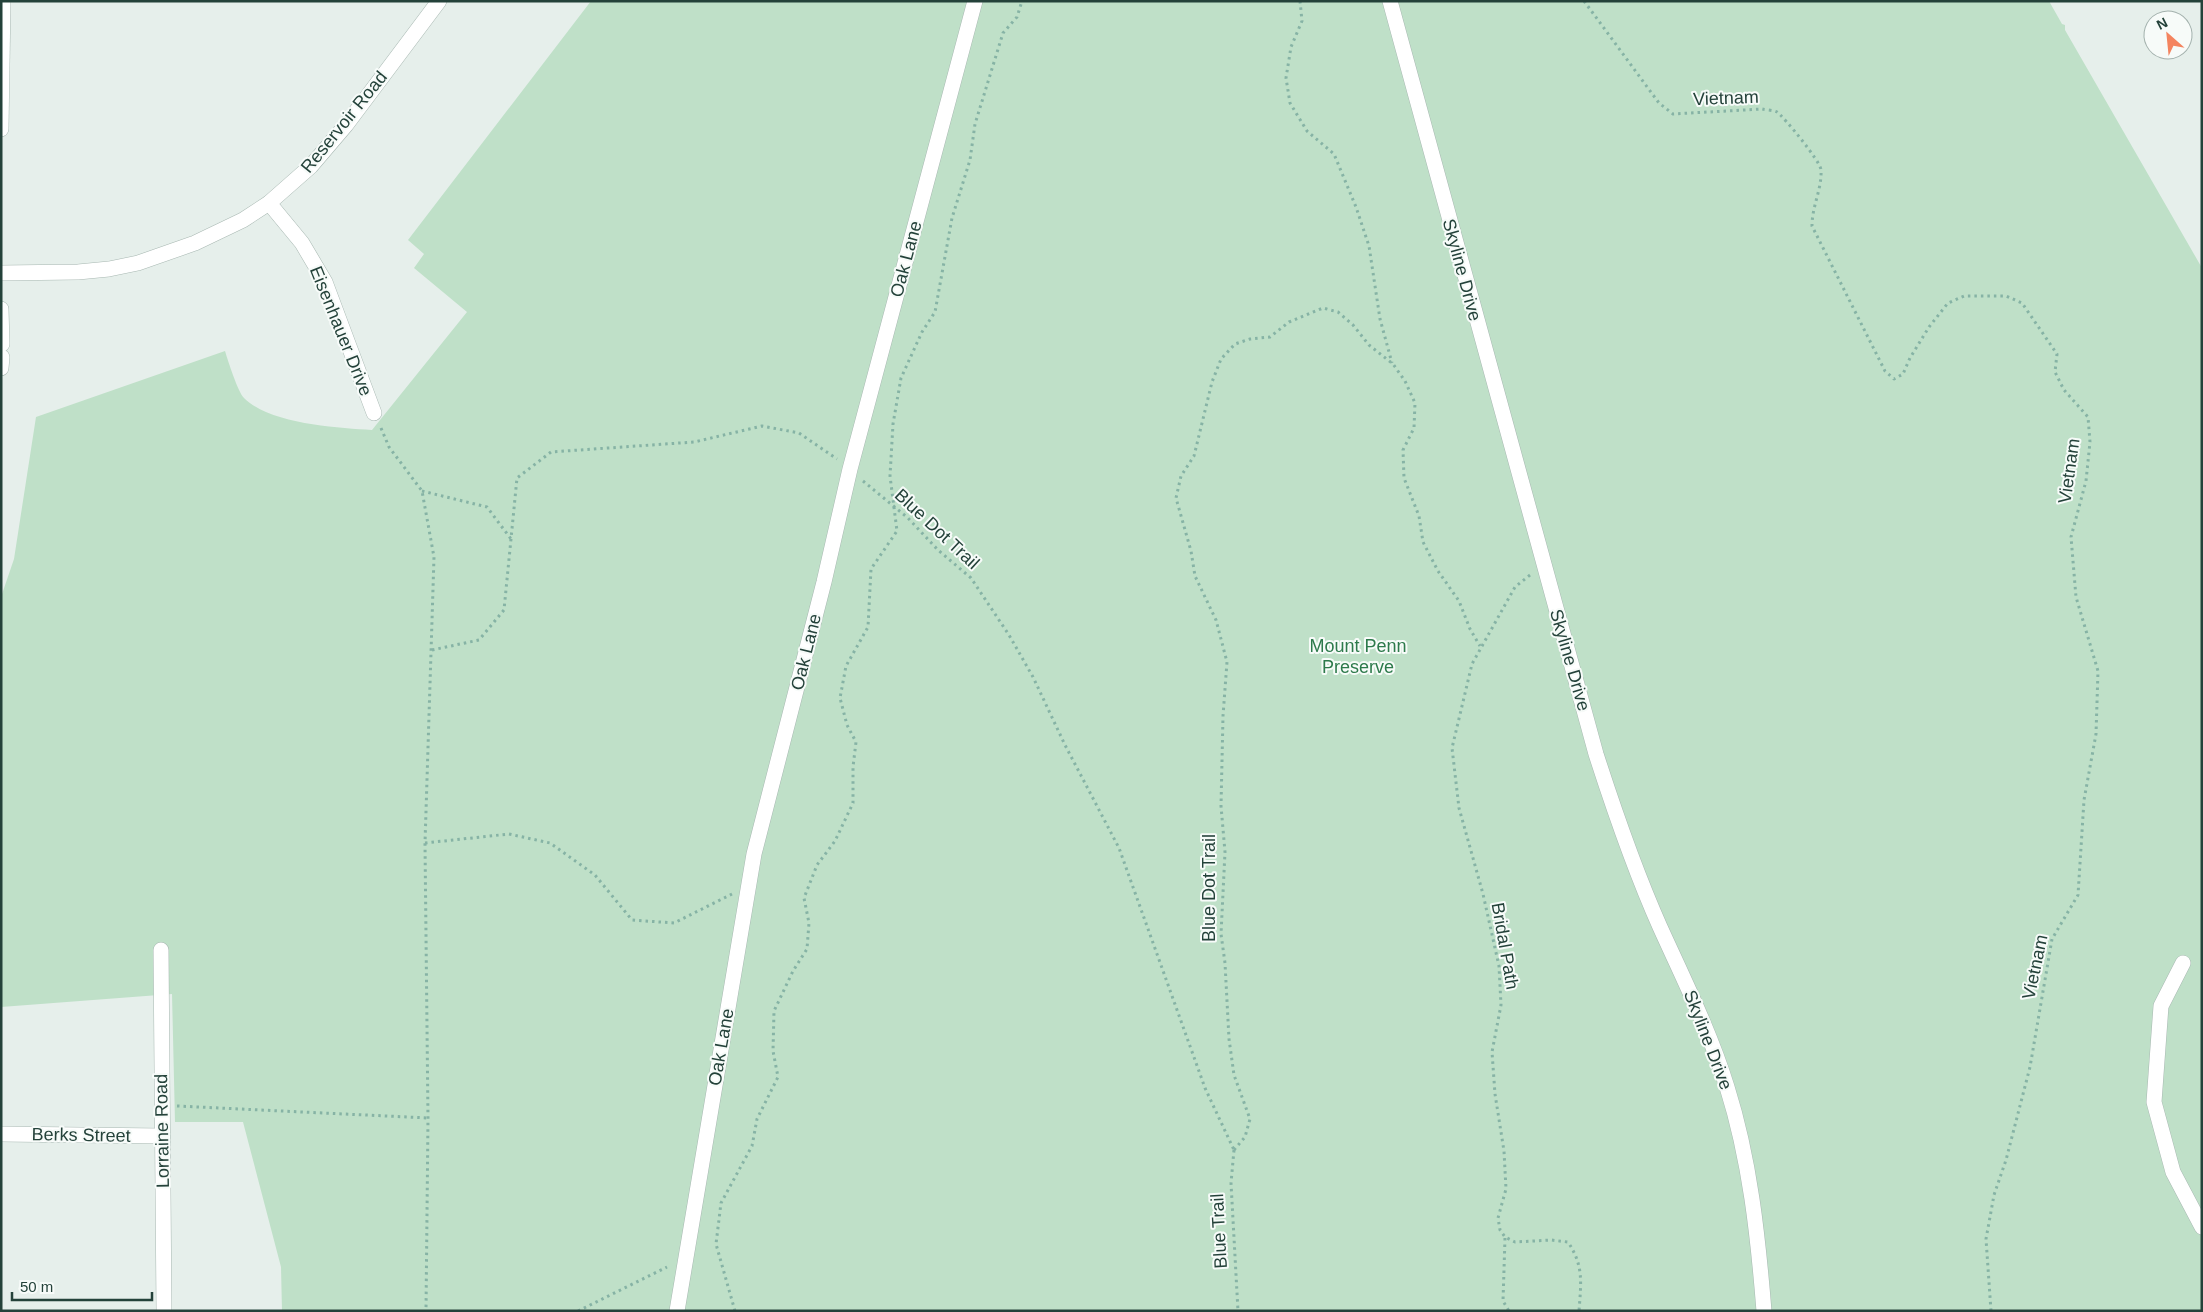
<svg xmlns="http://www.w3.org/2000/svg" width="2203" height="1312" font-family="Arial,sans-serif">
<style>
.green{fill:#bfe0c8}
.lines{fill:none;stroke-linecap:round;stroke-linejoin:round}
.minor-casing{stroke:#a8b8b2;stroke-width:16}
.path{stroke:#86b3a5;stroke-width:3;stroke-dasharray:2.5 4;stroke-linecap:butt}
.minor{stroke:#fff;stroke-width:15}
.labels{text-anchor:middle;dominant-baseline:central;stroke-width:4;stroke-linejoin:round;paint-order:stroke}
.street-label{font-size:18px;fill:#24423a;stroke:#f7fbf9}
.park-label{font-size:18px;fill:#2d7a4b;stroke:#f7fbf9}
</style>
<rect width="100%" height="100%" fill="#e6efeb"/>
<path class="green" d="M 591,1 L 2049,1 L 2062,24 L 2065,25 L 2065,30 L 2202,268 L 2202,1311 L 282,1311 L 281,1267 L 243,1122 L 175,1122 L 172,994 L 1,1007 L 1,597 L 14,559 L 36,417 L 225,351 C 228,361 238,392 244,398 C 270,424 337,428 372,430 L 467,312 L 414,268 L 424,254 L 408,240 Z"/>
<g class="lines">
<defs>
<g id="minor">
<path d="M 1390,1 L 1596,754 C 1615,813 1635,871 1660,927 C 1684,980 1710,1032 1727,1087 C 1750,1160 1758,1236 1764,1311"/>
<polyline points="1,129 3,1"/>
<polyline points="269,203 302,243 325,282 374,413"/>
<polyline points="1,273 78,272 109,269 138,263 195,243 243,220 269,203 311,166 346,125 439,1"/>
<polyline points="1,309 2,344"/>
<polyline points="1,368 2,357"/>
<polyline points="161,950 164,1311"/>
<polyline points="2183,963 2161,1006 2154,1102 2173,1172 2202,1227"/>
<polyline points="1,1134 161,1136"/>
<polyline points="677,1311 754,854 824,582 850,469 975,1"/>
</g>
</defs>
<use href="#minor" class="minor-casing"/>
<g class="path">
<polyline points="1300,1 1302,21 1291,47 1286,78 1290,103 1307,131 1334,154 1356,207 1369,246 1380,319 1392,363"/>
<path d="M 1584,1 L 1659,103 L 1673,114 L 1762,109 C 1766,110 1773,110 1777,112 C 1784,117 1821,162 1821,170 C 1822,189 1812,206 1812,226 L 1885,371 L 1894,379 L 1903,374 L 1910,358 L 1929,327 L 1948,303 L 1964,296 L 2006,296 L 2022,303 L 2057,354 L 2055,372 L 2064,390 L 2088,417 L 2090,442 L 2086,481 L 2071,537 L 2076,597 L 2098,671 L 2096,734 L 2084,800 L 2078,895 L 2052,939 L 2030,1067 L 2006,1160 L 1994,1195 L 1986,1239 L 1991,1311"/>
<polyline points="381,428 389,447 422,491 434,557 425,843 428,1118 426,1311"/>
<polyline points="863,481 908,518 938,550 971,578 1009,635 1033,677 1065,745 1119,848 1205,1088 1234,1150"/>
<polyline points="422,491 487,507 511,539"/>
<path d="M 1530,575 L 1515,587 L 1472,664 L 1452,748 L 1459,808 L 1483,894 L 1499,966 L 1501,1005 L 1492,1052 L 1495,1094 L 1504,1151 L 1506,1189 L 1498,1218 L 1500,1230 L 1505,1237 L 1515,1242 L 1551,1240 L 1568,1242 C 1584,1266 1581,1283 1579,1311"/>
<polyline points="432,650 479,640 504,610 517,478 551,452 694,442 762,426 799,433 837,459"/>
<polyline points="425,843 509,834 550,843 595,875 632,920 674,923 732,894"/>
<polyline points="177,1106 428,1118"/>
<polyline points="1234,1150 1245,1137 1250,1119 1234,1075 1229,1039 1225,963 1221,934 1225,852 1221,806 1223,716 1227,662 1216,620 1195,576 1191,551 1176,498 1181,476 1194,456 1212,382 1221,359 1235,344 1250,339 1270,337 1289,322 1323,308 1338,312 1353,325 1369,345 1393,364 1405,381 1415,403 1414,428 1403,450 1404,478 1419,516 1423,542 1438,571 1459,601 1470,629 1480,646"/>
<polyline points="1234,1150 1231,1183 1238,1311"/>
<polyline points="1505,1238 1503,1301 1509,1311"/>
<polyline points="578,1311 667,1267"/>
<polyline points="735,1311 716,1244 721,1203 752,1146 757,1119 778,1077 773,1051 774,1011 793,971 807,949 809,923 804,898 817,865 835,841 853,803 853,767 856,742 847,725 840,698 846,666 868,627 871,569 897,531 890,476 893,424 901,378 922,332 935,312 952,218 970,160 975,124 1003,33 1017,17 1022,1"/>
</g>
<use href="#minor" class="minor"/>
</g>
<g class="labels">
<g class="street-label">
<text transform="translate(1726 98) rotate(-2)">Vietnam</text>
<text transform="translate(344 122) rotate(-51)">Reservoir Road</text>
<text transform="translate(906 259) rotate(-75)">Oak Lane</text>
<text transform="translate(1462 270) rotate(75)">Skyline Drive</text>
<text transform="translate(341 331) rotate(68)">Eisenhauer Drive</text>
<text transform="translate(2069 471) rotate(-82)">Vietnam</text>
<text transform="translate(937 529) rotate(43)">Blue Dot Trail</text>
<text transform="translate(806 652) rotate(-76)">Oak Lane</text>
<text transform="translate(1570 660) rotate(74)">Skyline Drive</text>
<text transform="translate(1209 888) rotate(-90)">Blue Dot Trail</text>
<text transform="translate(1505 946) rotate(80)">Bridal Path</text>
<text transform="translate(2035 967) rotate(-78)">Vietnam</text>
<text transform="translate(1708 1040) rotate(69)">Skyline Drive</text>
<text transform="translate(721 1047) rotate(-80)">Oak Lane</text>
<text transform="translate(162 1131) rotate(-91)">Lorraine Road</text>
<text transform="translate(81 1135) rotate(1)">Berks Street</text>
<text transform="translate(1219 1231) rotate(-93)">Blue Trail</text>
</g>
<g class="park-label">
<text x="1358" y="646">Mount Penn<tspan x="1358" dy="21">Preserve</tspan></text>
</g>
</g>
<rect width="2203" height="1312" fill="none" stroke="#24423a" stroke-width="5"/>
<g transform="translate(2168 35) rotate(333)"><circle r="24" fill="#f7fbf9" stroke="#a3b1ad"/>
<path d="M0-4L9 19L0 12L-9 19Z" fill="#f4845f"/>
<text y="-8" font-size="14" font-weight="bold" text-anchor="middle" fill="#24423a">N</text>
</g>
<path d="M12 1292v8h140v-8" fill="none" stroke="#24423a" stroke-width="2.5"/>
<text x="20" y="1292" font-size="15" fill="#24423a" stroke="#f7fbf9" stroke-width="4" paint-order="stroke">50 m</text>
</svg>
